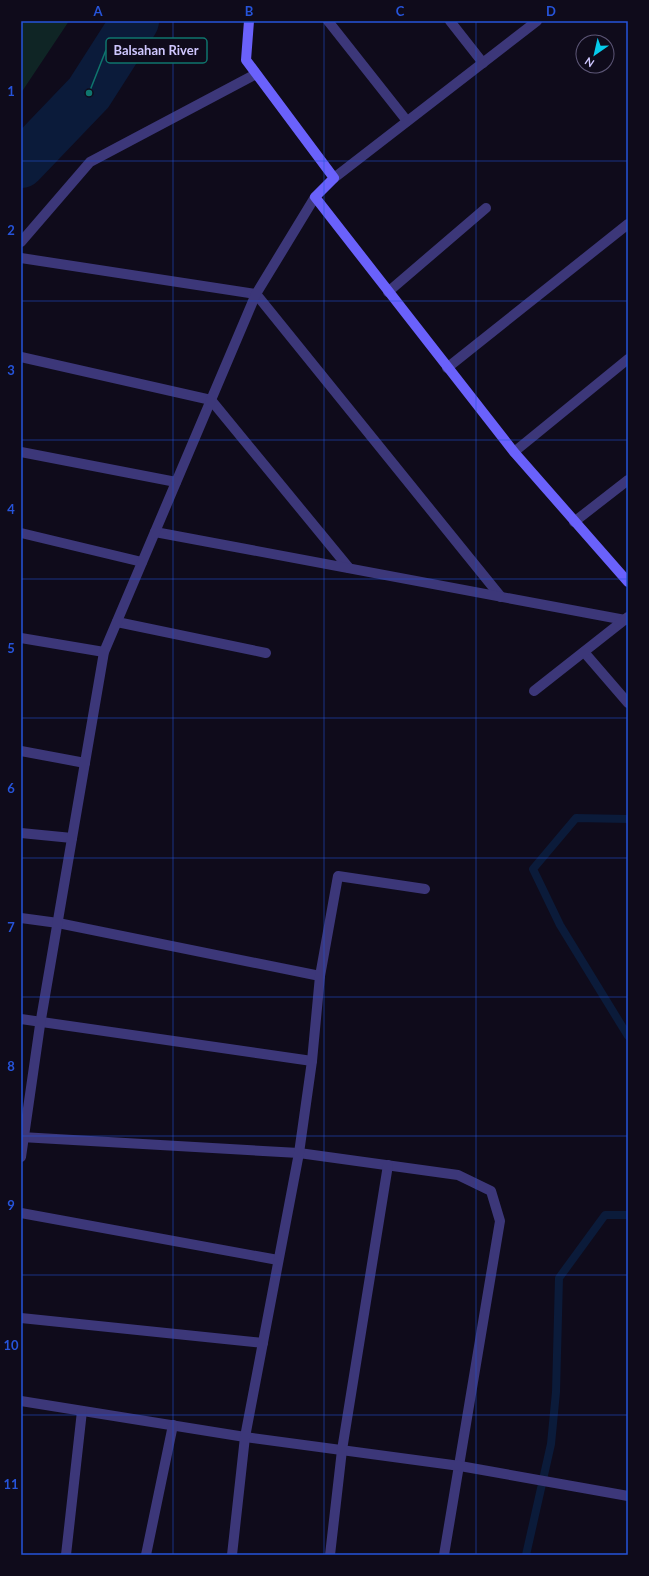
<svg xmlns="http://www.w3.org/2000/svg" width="649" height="1576" font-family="Lato,sans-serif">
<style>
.green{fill:#0f2525}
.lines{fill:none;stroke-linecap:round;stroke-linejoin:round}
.stream{stroke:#0b1b3a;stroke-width:8}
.river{stroke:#0b1b3a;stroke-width:48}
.street{stroke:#3c3779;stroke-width:10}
.secondary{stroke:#6a61fb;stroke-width:10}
.grid{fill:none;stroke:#2654da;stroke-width:1;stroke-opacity:0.55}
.leader{fill:none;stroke:#0f766e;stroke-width:1.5}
.callout-dot{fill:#0f766e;stroke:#0f0b1b;stroke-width:1.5}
.callout{fill:#0f0b1b;stroke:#0f766e;stroke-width:1.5}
.callout-label{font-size:13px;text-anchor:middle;font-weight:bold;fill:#cfc7fe}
.neatline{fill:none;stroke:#2654da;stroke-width:1.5}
.grid-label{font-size:13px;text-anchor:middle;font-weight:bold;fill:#2654da}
</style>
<rect width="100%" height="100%" fill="#0f0b1b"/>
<polygon class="green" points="21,21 69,21 21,93"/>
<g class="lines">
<g class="stream">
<polyline points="628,819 576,818 533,869 560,925 628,1036"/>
<polyline points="526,1555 551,1444 556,1392 559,1278 605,1215 628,1215"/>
</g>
<polyline class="river" points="21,164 89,93 135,21"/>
<g class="street">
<polyline points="328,21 407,121"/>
<polyline points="450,21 483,63"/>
<polyline points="334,178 537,21"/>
<polyline points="21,242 90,162 256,74"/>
<polyline points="21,258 256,294 501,597"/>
<polyline points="388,292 486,208"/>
<polyline points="21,357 211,400 349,568"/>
<polyline points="447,368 628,224"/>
<polyline points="21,452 176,482"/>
<polyline points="514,452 628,359"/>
<polyline points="574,522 628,480"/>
<polyline points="155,532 625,620"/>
<polyline points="21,533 142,562"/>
<polyline points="117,622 266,653"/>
<polyline points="21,638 104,652"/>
<polyline points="584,652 628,703"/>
<polyline points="534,691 628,617"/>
<polyline points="21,751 85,763"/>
<polyline points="21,833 72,838"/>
<polyline points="21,918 58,923 320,976"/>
<polyline points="21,1019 312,1061"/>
<polyline points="21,1137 299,1153 458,1175 491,1191 500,1221 444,1555"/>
<polyline points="21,1157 40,1025 104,652 256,294 315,197"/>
<polyline points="21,1213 278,1260"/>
<polyline points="21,1318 263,1343"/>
<polyline points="21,1401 245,1437 460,1466 628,1496"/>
<polyline points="66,1555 82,1411"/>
<polyline points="146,1555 173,1425"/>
<polyline points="232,1555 245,1437 299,1153 312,1061 320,976 338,876 425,889"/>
<polyline points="330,1555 342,1450 388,1165"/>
</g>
<polyline class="secondary" points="249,21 246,60 334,178 315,197 514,452 628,582"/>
</g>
<path class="grid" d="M 173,21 L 173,1555M 324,21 L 324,1555M 476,21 L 476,1555M 21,161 L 628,161M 21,301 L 628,301M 21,440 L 628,440M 21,579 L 628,579M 21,718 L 628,718M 21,858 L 628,858M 21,997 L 628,997M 21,1136 L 628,1136M 21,1275 L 628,1275M 21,1415 L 628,1415"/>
<path class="leader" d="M89 93L106 50"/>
<circle class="callout-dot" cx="89" cy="93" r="4"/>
<rect class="callout" x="106" y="38" width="101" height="25" rx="4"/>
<g class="callout-label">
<text x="156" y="55">Balsahan River</text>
</g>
<rect width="649" height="1576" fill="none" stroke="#0f0b1b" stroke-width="44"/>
<g transform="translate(595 54) rotate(214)"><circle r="19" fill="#0f0b1b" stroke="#5c5676"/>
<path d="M0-3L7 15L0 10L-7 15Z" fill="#06cbeb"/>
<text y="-6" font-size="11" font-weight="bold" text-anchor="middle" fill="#cfc7fe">N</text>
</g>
<rect x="22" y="22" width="605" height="1532" class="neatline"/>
<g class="grid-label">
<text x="98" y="16">A</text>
<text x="249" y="16">B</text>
<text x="400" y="16">C</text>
<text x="551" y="16">D</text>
<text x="11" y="96">1</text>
<text x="11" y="235">2</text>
<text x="11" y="375">3</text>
<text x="11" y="514">4</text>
<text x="11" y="653">5</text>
<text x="11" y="793">6</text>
<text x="11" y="932">7</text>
<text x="11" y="1071">8</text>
<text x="11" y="1210">9</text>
<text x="11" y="1350">10</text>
<text x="11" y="1489">11</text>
</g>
</svg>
